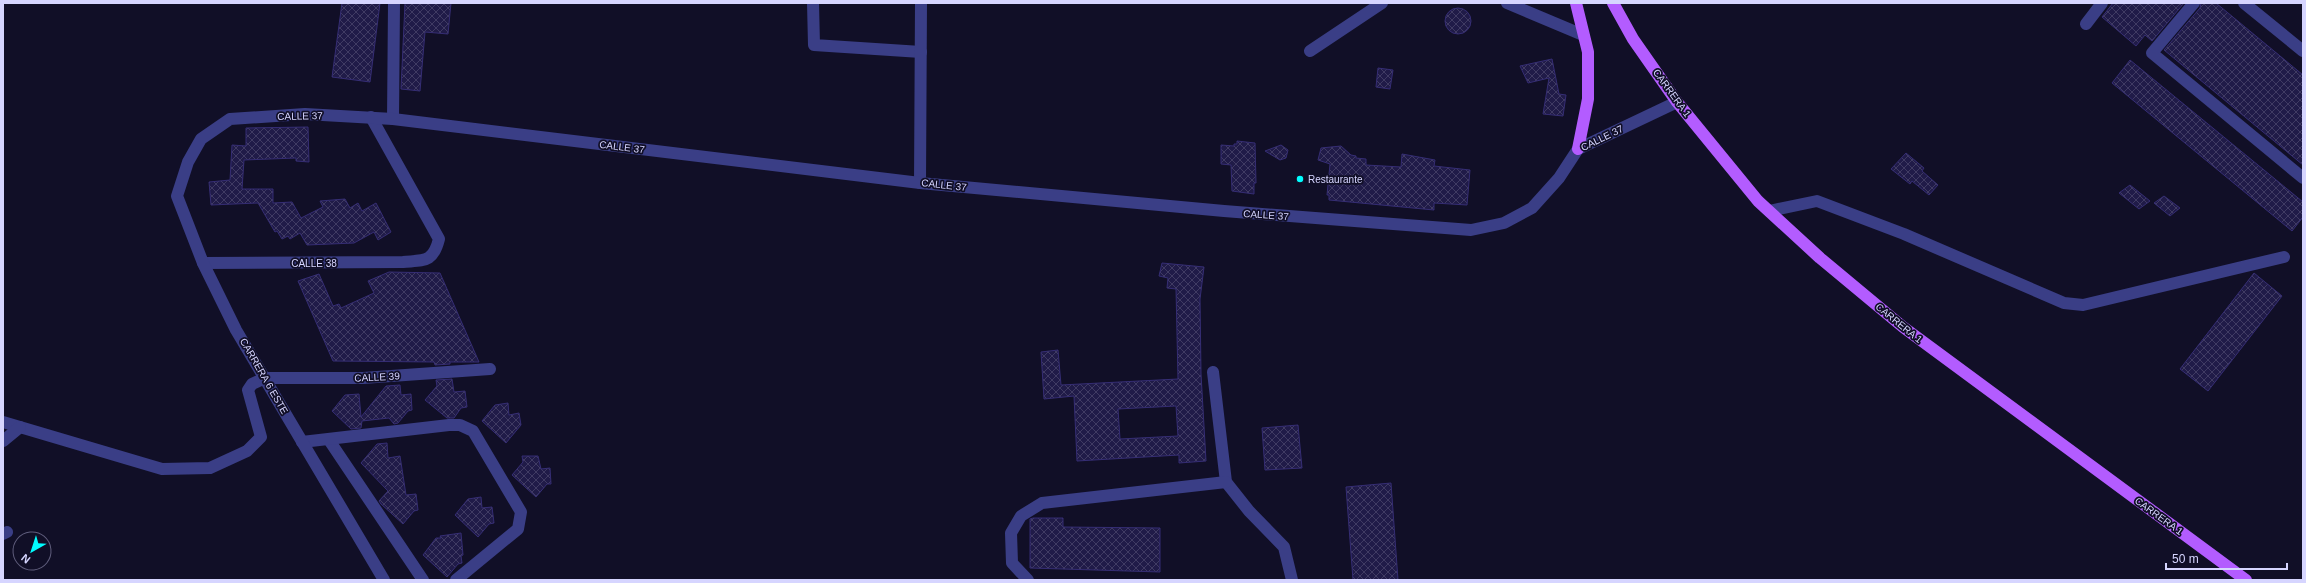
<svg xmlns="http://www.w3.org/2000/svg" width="2306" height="583" font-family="Arial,sans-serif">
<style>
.building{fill:url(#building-cross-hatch);stroke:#352d74;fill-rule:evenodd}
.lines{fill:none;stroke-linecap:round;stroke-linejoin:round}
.minor{stroke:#3a3e86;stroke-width:12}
.major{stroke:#b35cff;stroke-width:12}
.poi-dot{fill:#01fdff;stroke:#110f27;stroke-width:1.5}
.labels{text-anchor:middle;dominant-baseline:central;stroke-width:3.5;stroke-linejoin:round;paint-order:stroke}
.street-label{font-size:10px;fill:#d6d5ff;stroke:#110f27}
.poi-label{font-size:10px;fill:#d6d5ff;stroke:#110f27;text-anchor:start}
</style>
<defs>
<pattern id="building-cross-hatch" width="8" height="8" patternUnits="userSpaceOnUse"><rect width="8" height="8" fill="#201b48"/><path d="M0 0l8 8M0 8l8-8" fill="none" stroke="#403b63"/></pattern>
</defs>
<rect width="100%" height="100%" fill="#110f27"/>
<g class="building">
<polygon points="342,3 380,3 370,82 332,77"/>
<polygon points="405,3 451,3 448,34 425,32 420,91 401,89"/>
<polygon points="2113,3 2184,3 2152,41 2145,35 2136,46 2102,17"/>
<polygon points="2201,3 2216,3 2303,75 2303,165 2164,50 2200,8"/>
<circle cx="1458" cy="21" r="13"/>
<polygon points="1552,59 1559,94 1566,95 1563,116 1543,114 1549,78 1528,83 1520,66"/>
<polygon points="2130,60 2303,202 2303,217 2292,231 2112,83"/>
<polygon points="1378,68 1393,70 1390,89 1376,87"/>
<polygon points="308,127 309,162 296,161 296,158 244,160 242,189 273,189 273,203 292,202 301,218 323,207 320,201 345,199 350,208 358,203 362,211 376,203 391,232 378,240 374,232 354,243 307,245 300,233 290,239 288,236 282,239 277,231 275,232 258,203 211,205 209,182 230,180 232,145 246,146 246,128"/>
<polygon points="1237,141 1255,143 1256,183 1254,183 1254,194 1232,191 1231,165 1221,164 1221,145 1234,146 1234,144 1237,144"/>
<polygon points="1281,145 1288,150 1286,158 1280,160 1265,151"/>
<polygon points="1341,146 1351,155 1356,156 1356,158 1366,159 1366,165 1401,167 1402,154 1435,160 1434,166 1470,170 1467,205 1434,203 1434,210 1329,200 1329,195 1327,195 1330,164 1318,160 1321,148"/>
<polygon points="1906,153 1924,168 1922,171 1938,185 1929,195 1912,181 1910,184 1891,169"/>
<polygon points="2130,185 2150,201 2139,209 2119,193"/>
<polygon points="2164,196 2180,208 2170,216 2154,203"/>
<path d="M 1162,263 L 1204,267 L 1200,299 L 1201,374 L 1206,461 L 1179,463 L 1179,455 L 1077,461 L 1074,396 L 1044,399 L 1041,352 L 1058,350 L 1061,385 L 1178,379 L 1176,289 L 1167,288 L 1168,278 L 1159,276 ZM 1176,406 L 1178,436 L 1120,439 L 1118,409 Z"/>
<polygon points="389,272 440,273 479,362 450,362 450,364 435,365 434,362 333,361 298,281 319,274 333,306 339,304 341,308 374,293 368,281"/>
<polygon points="2254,273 2282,296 2208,391 2180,369"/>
<polygon points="452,379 454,392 465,391 467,407 461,408 454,418 447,418 425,400 437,386 436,380"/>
<polygon points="400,385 401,395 411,394 412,410 408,411 398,423 394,424 389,418 362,421 361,428 351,429 332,411 345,395 359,394 361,417 386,386"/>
<polygon points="508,403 509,415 519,413 521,425 506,443 482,421 495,405"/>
<polygon points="1298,425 1302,468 1265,470 1262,428"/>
<polygon points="387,443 388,458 400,456 406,495 416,494 418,510 414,511 403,524 381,504 379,501 388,491 361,463 377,444"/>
<polygon points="522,456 538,456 541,469 550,468 551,484 547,484 536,497 512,475 523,462"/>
<polygon points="1391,483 1398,580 1353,580 1346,487"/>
<polygon points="481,497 482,508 492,507 494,523 489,524 478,537 455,515 468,499"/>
<polygon points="1033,518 1063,518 1063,527 1160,528 1160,572 1030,568 1030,519"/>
<polygon points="461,533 463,555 461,556 462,563 458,564 447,577 423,555 436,538 441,538 440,536"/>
</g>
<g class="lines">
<g class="minor">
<polyline points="813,3 814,45 921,52"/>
<polyline points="1507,3 1583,35"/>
<polyline points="2194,3 2152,53 2303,178"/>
<polyline points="2244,3 2303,51"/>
<polyline points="2086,24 2102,3"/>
<polyline points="1310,51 1382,3"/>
<polyline points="393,119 394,3"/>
<polyline points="920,183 921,3"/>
<polyline points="1769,211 1817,201 1904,234 2064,303 2083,305 2284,257"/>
<path d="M 203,263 L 403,262 C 424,260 433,263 439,239 L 371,117"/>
<polyline points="1213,372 1226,482 1249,511 1284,547 1292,580"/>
<polyline points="3,422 162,469 210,468 247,451 261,437 248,390 252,384 265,378 363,378 490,369"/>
<polyline points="329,440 423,580"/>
<polyline points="3,441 20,427"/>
<polyline points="302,442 449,425 460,425 473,431 521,512 518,529 456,580"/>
<polyline points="3,534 7,532"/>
<polyline points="384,580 236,330 203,263 177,196 188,162 201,139 230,119 305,114 393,119 920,183 1224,211 1471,230 1504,223 1532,208 1559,178 1578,149 1677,102"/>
<polyline points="1028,580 1012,563 1011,533 1021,516 1042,503 1226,482"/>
</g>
<g class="major">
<polyline points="1576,3 1588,52 1588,99 1578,149"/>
<polyline points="1613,3 1633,39 1677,102 1758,201 1820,258 1903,327 2246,580"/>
</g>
</g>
<circle class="poi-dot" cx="1300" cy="179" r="4"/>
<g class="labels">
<g class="street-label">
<text transform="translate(1672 93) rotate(54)">CARRERA 1</text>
<text transform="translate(300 116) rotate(-1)">CALLE 37</text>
<text transform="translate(1602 138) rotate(-26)">CALLE 37</text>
<text transform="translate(622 147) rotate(7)">CALLE 37</text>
<text transform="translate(944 185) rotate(6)">CALLE 37</text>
<text transform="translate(1266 215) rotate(4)">CALLE 37</text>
<text x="314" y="263">CALLE 38</text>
<text transform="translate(1899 323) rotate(39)">CARRERA 1</text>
<text transform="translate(264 376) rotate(60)">CARRERA 6 ESTE</text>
<text transform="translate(377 377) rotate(-3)">CALLE 39</text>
<text transform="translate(2159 516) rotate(36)">CARRERA 1</text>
</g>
<g class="poi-label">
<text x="1308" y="179">Restaurante</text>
</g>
</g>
<rect width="2306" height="583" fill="none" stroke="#d6d5ff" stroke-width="8"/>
<g transform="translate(32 551) rotate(219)"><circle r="19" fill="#110f27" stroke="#605e7d"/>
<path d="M0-3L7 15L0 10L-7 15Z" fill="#01fdff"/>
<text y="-6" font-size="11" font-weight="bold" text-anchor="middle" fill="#d6d5ff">N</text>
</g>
<path d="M2166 563v6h121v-6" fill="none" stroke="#d6d5ff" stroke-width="2"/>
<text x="2172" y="563" font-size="12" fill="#d6d5ff" stroke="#110f27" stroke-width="3" paint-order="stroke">50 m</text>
</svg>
